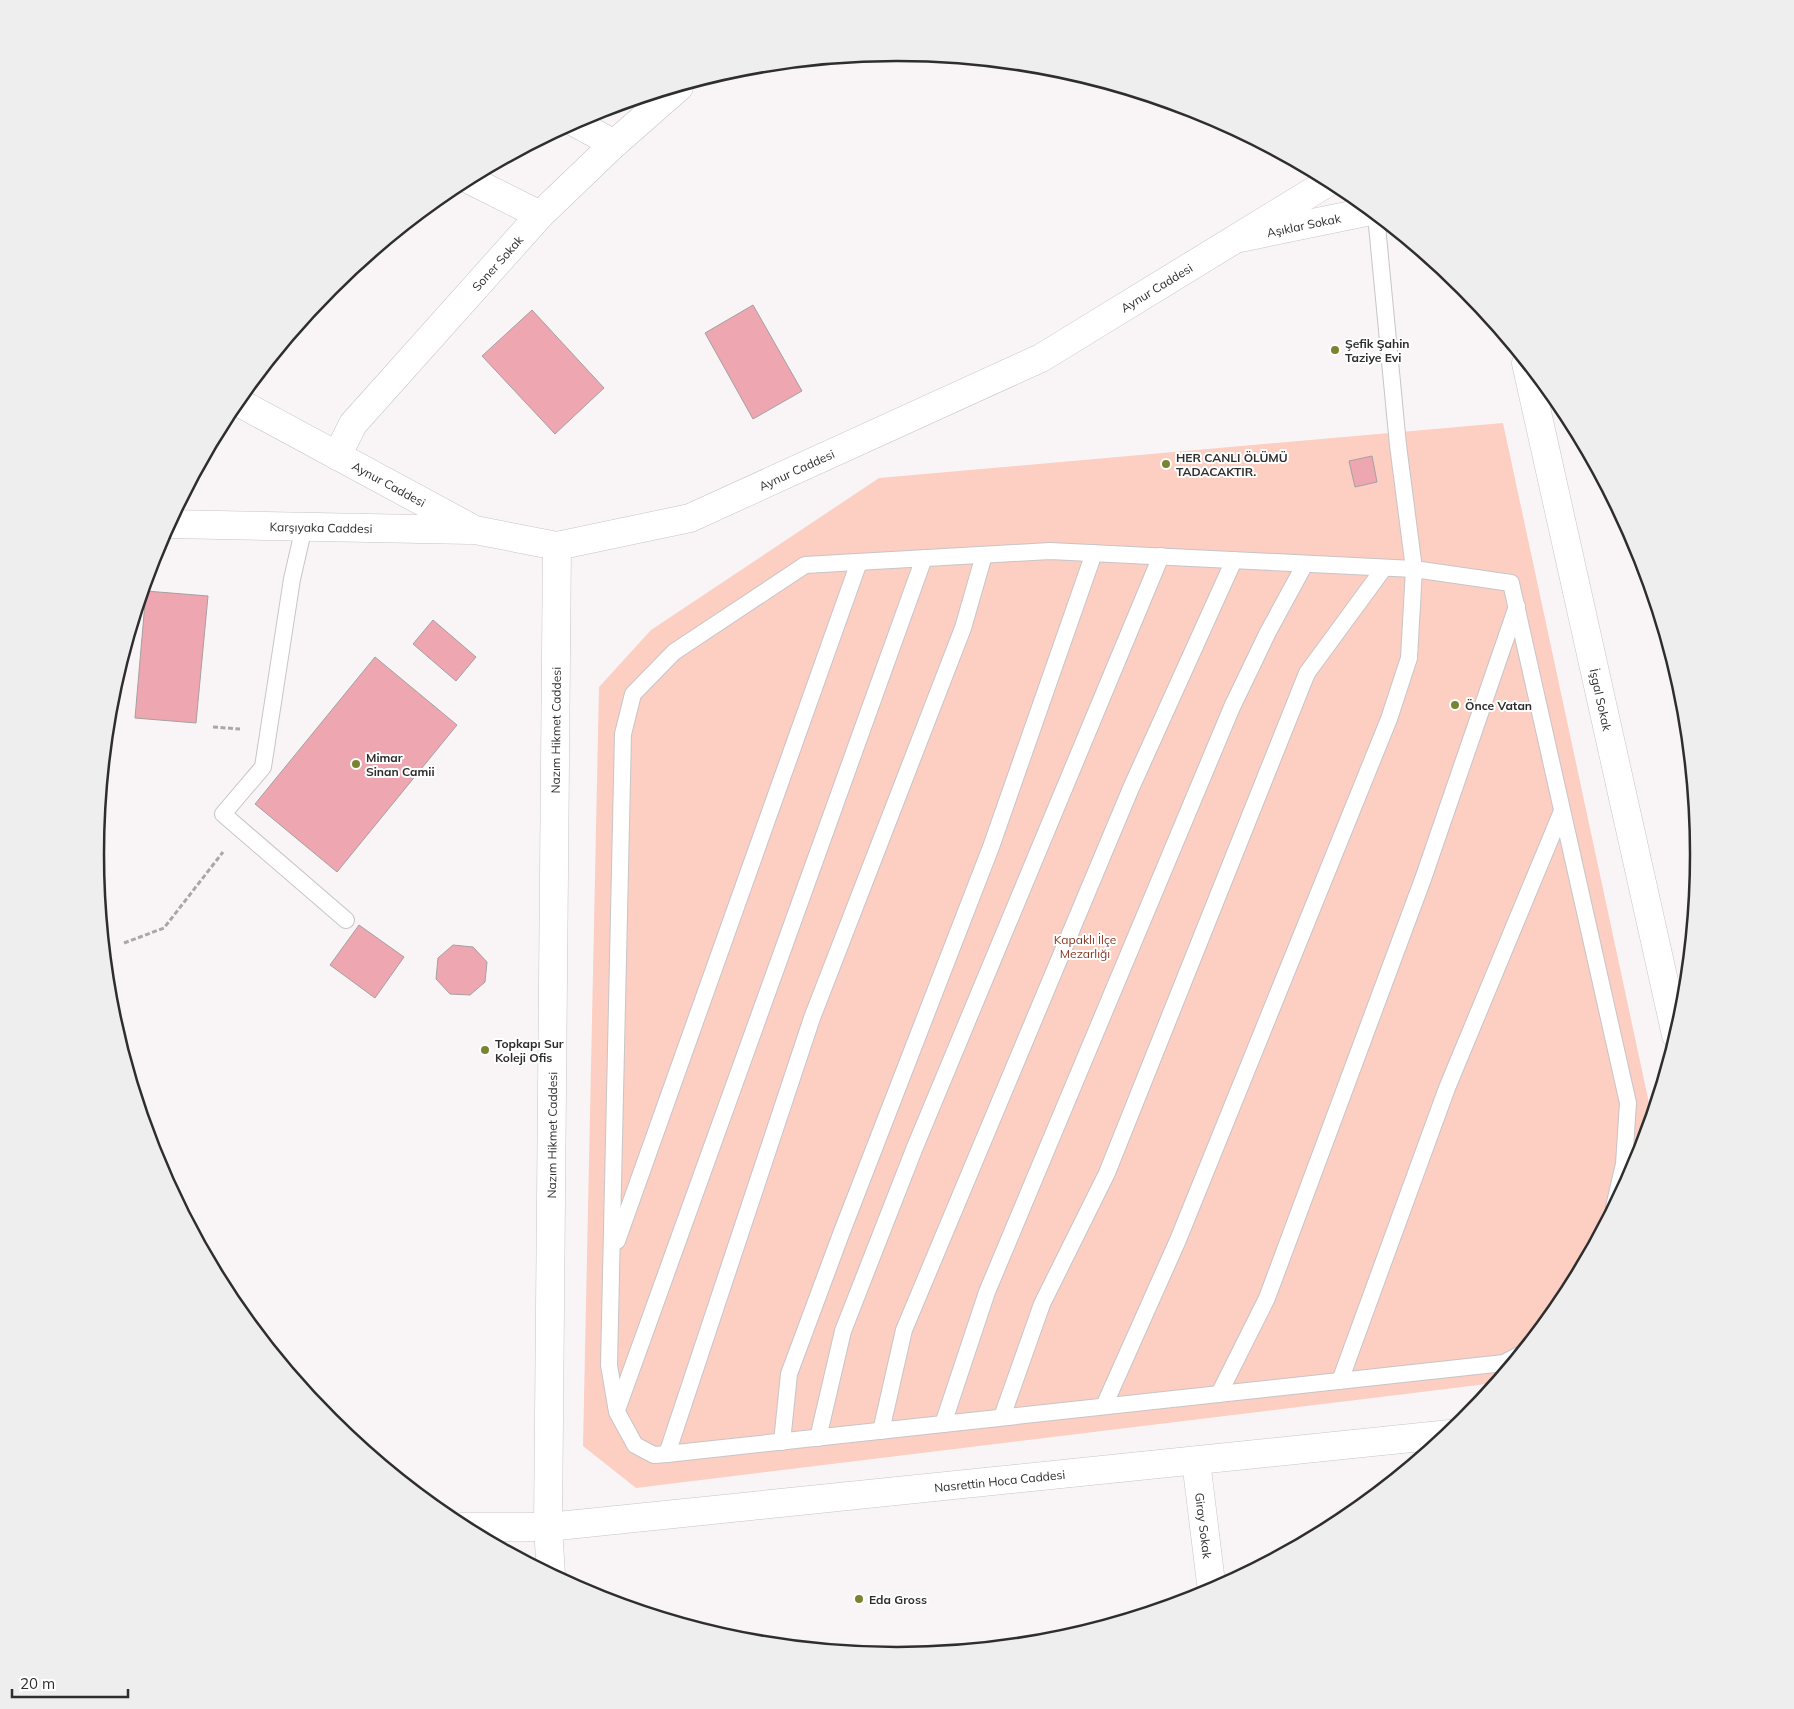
<svg xmlns="http://www.w3.org/2000/svg" width="1794" height="1709" font-family="Mulish,sans-serif">
<style>
.green{fill:#fccfc2}
.building{fill:#eea6b1;stroke:#a5a0a1}
.lines{fill:none;stroke-linecap:round;stroke-linejoin:round}
.service-casing{stroke:#c8c4c7;stroke-width:18}
.minor-casing{stroke:#c8c4c7;stroke-width:29}
.tertiary-casing{stroke:#c8c4c7;stroke-width:29}
.path{stroke:#a9a7a8;stroke-width:3;stroke-dasharray:5 2.5;stroke-linecap:butt}
.service{stroke:#fff;stroke-width:16}
.minor{stroke:#fff;stroke-width:28}
.tertiary{stroke:#fff;stroke-width:28}
.poi-dot{fill:#7a8430;stroke:#fff;stroke-width:2}
.labels{text-anchor:middle;dominant-baseline:central;stroke-width:4;stroke-linejoin:round;paint-order:stroke}
.street-label{font-size:12px;fill:#2f2e2f;stroke:#fff}
.poi-label{font-size:12px;font-weight:bold;fill:#2f2e2f;stroke:#fff;text-anchor:start}
.park-label{font-size:12px;fill:#85341f;stroke:#fff}
.rim{fill:none;stroke:#2f2e2f;stroke-width:2.5}
</style>
<rect width="100%" height="100%" fill="#f9f5f7"/>
<polygon class="green" points="1503,423 1652,1117 1638,1162 1564,1300 1495,1383 636,1488 583,1446 599,687 651,630 879,478"/>
<g class="building">
<polygon points="753,305 802,391 753,419 705,333"/>
<polygon points="532,310 604,388 555,434 482,356"/>
<polygon points="1372,456 1377,482 1355,487 1349,461"/>
<polygon points="146,591 208,596 196,723 135,718"/>
<polygon points="433,620 476,657 456,681 413,644"/>
<polygon points="375,657 457,725 337,872 255,804"/>
<polygon points="359,925 404,957 375,998 330,965"/>
<polygon points="453,945 473,947 487,962 485,982 470,995 450,994 436,979 438,958"/>
</g>
<g class="lines">
<defs>
<g id="service">
<polyline points="304,527 292,579 263,767 223,814 346,920"/>
<polyline points="617,1241 859,562"/>
<polyline points="1519,1355 1504,1363 667,1454 654,1455 635,1445 617,1412 609,1365 623,734 633,694 674,652 805,565 1050,551 1414,569 1511,583 1628,1103 1624,1164 1614,1207"/>
<polyline points="1340,1381 1447,1088 1562,811"/>
<polyline points="1219,1394 1267,1298 1423,879 1517,606"/>
<polyline points="1104,1406 1178,1240 1389,719 1409,658 1414,569 1398,445 1376,215"/>
<polyline points="617,1410 924,558"/>
<polyline points="1002,1417 1042,1304 1107,1173 1307,673 1384,568"/>
<polyline points="943,1424 987,1292 1232,707 1268,632 1305,564"/>
<polyline points="881,1431 904,1330 1131,788 1234,560"/>
<polyline points="818,1438 843,1331 915,1147 1161,556"/>
<polyline points="782,1442 789,1374 841,1234 991,847 1094,553"/>
<polyline points="667,1454 812,1018 963,628 984,555"/>
</g>
<g id="minor">
<polyline points="574,122 614,144"/>
<polyline points="468,179 540,215"/>
<path id="s1" d="M 1240,238 L 1371,211"/>
<path id="s2" d="M 1526,363 L 1676,1035"/>
<path id="s3" d="M 337,456 L 353,424 L 540,215 L 614,144 L 679,87"/>
<path id="s4" d="M 1196,1461 L 1212,1591"/>
<polyline points="462,1527 548,1527"/>
</g>
<g id="tertiary">
<path id="s5" d="M 236,401 L 475,530 L 557,546 L 690,518 L 1041,358 L 1330,181"/>
<path id="s6" d="M 169,524 L 470,530"/>
<path id="s7" d="M 548,1527 L 1450,1434"/>
<path id="s8" d="M 551,1575 L 548,1527 L 557,546"/>
</g>
</defs>
<use href="#service" class="service-casing"/>
<use href="#minor" class="minor-casing"/>
<use href="#tertiary" class="tertiary-casing"/>
<g class="path">
<polyline points="213,727 240,729"/>
<polyline points="124,943 164,928 223,852"/>
</g>
<use href="#service" class="service"/>
<use href="#minor" class="minor"/>
<use href="#tertiary" class="tertiary"/>
</g>
<g class="poi-dot">
<circle cx="1335" cy="350" r="5"/>
<circle cx="1166" cy="464" r="5"/>
<circle cx="1455" cy="705" r="5"/>
<circle cx="356" cy="764" r="5"/>
<circle cx="485" cy="1050" r="5"/>
<circle cx="859" cy="1599" r="5"/>
</g>
<g class="labels">
<g class="street-label">
<text stroke="none"><textPath href="#s1" startOffset="65">Aşıklar Sokak</textPath></text>
<text stroke="none"><textPath href="#s3" startOffset="252">Soner Sokak</textPath></text>
<text stroke="none"><textPath href="#s5" startOffset="1012">Aynur Caddesi</textPath></text>
<text stroke="none"><textPath href="#s5" startOffset="608">Aynur Caddesi</textPath></text>
<text stroke="none"><textPath href="#s5" startOffset="174">Aynur Caddesi</textPath></text>
<text stroke="none"><textPath href="#s6" startOffset="152">Karşıyaka Caddesi</textPath></text>
<text stroke="none"><textPath href="#s2" startOffset="345">İşgal Sokak</textPath></text>
<text stroke="none"><textPath href="#s8" startOffset="845">Nazım Hikmet Caddesi</textPath></text>
<text stroke="none"><textPath href="#s8" startOffset="440">Nazım Hikmet Caddesi</textPath></text>
<text stroke="none"><textPath href="#s7" startOffset="454">Nasrettin Hoca Caddesi</textPath></text>
<text stroke="none"><textPath href="#s4" startOffset="65">Giray Sokak</textPath></text>
</g>
<g class="poi-label">
<text x="1345" y="343">Şefik Şahin<tspan x="1345" dy="14">Taziye Evi</tspan></text>
<text x="1176" y="457">HER CANLI ÖLÜMÜ<tspan x="1176" dy="14">TADACAKTIR.</tspan></text>
<text x="1465" y="705">Önce Vatan</text>
<text x="366" y="757">Mimar<tspan x="366" dy="14">Sinan Camii</tspan></text>
<text x="495" y="1043">Topkapı Sur<tspan x="495" dy="14">Koleji Ofis</tspan></text>
<text x="869" y="1599">Eda Gross</text>
</g>
<g class="park-label">
<text x="1085" y="939">Kapaklı İlçe<tspan x="1085" dy="14">Mezarlığı</tspan></text>
</g>
</g>
<path d="M0 0H1794V1709H0ZM104 854a793 793 0 1 1 1586 0a793 793 0 1 1-1586 0Z" fill="#eee" fill-rule="evenodd"/>
<path class="rim" d="M104 854a793 793 0 1 1 1586 0a793 793 0 1 1-1586 0Z"/>
<path d="M12 1689v8h116v-8" fill="none" stroke="#2f2e2f" stroke-width="2.5"/>
<text x="20" y="1689" font-size="15" fill="#2f2e2f" stroke="#ffffff" stroke-width="4" paint-order="stroke">20 m</text>
</svg>
